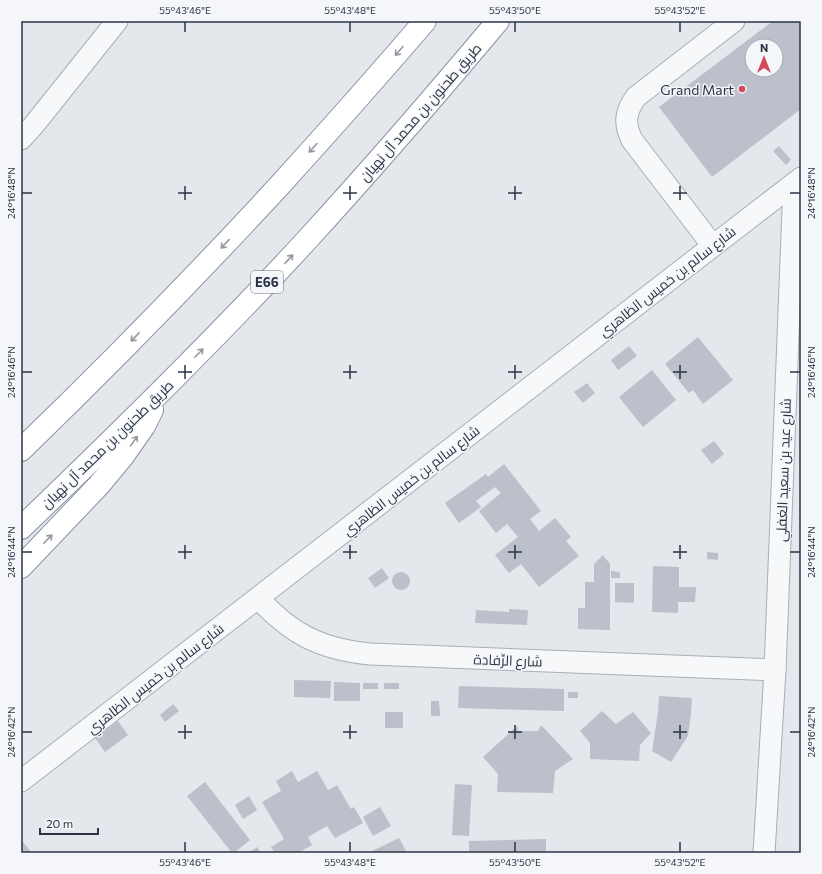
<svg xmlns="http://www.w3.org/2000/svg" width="822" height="874" font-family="Commissioner,Cairo,sans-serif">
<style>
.building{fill:#bbc0ca;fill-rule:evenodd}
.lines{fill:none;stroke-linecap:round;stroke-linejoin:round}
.street-casing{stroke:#a9aeb7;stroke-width:23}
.highway-casing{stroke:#8b94a3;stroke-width:24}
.street{stroke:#f7f8fa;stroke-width:21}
.highway{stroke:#fff;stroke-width:22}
.oneway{stroke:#959aa2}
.ticks{fill:none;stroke:#2b3445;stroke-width:1.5}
.poi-dot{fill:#d1495b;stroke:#f4f6f9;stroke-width:1.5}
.labels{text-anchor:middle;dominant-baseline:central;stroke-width:3;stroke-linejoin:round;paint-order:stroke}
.shield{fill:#f4f6f9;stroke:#676e7b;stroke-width:1}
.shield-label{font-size:13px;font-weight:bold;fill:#2b3445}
.poi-label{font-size:14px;fill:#2b3445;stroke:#f4f6f9;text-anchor:end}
.street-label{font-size:14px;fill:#2b3445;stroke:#f4f6f9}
.neatline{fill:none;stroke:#2b3445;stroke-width:1.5}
.ticks-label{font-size:10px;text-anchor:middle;fill:#2b3445}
</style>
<rect width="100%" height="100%" fill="#e4e7ec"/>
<g class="building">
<path d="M 773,21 L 801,21 L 801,109 L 712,177 L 659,107 ZM 752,46 L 776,46 L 776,70 L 752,70 Z"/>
<polygon points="779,146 791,160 786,165 773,151"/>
<polygon points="698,337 733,380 703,404 693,390 689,393 665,364"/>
<polygon points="629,346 637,356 618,370 611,360"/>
<polygon points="652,370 676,400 643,427 619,397"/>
<polygon points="587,383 595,393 583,403 574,392"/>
<polygon points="714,441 724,454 712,464 701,450"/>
<polygon points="504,464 541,511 530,519 539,531 555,518 571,537 566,541 579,556 539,587 521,564 509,573 495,555 518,537 507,524 496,533 479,511 501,493 495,487 476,501 481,507 459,523 445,503 486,474 488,477"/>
<polygon points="707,552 718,553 718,560 707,559"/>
<polygon points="603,555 610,564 610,630 578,629 578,608 585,608 585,582 594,582 594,564"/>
<polygon points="653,566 679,567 679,587 696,587 695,602 678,602 678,613 652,612"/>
<polygon points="382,568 389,578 375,588 368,578"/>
<polygon points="611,571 620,572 620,578 611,578"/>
<circle cx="401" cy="581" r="9"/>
<polygon points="615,583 634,583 634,603 615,602"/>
<polygon points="509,609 528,610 527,625 475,623 476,610 509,612"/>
<polygon points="294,680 331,681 330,698 294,697"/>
<polygon points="334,682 360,683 360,701 334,701"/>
<rect x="363" y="683" width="15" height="6"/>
<rect x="384" y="683" width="15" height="6"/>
<polygon points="459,686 564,689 564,711 458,708"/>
<rect x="568" y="692" width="10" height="6"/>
<polygon points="659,696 692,698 691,713 688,736 671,762 652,751 658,712"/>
<polygon points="431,701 439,701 440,716 431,716"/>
<polygon points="173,704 179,711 165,722 160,715"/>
<polygon points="602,711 616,724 633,712 651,733 640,745 639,761 590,759 590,743 580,731"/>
<rect x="385" y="712" width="18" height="16"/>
<polygon points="118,721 128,735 105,752 95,738"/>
<polygon points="541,725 573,759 555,771 553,793 497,792 498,774 483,757 517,726 518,731 538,731"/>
<polygon points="292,771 298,782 317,771 328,790 337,785 351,809 354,807 363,823 335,838 327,826 308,837 312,845 298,853 275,853 271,847 284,839 262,802 281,791 276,781"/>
<polygon points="205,782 250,840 234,853 232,853 187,796"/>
<polygon points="455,784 472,785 469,836 452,835"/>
<polygon points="249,796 257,810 243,819 235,805"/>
<polygon points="380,807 391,826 373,836 363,817"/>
<polygon points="399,838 407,853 371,853 370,852"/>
<polygon points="546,839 546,853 469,853 469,841"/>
<polygon points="23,842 32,853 21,853 21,844"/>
<polygon points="257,847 261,853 249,853"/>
</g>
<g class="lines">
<defs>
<g id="street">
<polyline points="21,139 33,126 117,21"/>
<path d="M 713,246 L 632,140 C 624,124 625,112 636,97 L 734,21"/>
<path d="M 258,598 C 291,634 320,649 370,654 L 775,670"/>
<polyline points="21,781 801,178"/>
<polyline points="764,853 775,670 794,184"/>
</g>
<g id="highway">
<path d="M 21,450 C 109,365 195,277 279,186 C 328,132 377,77 425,21"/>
<path d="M 21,528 C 118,435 214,341 305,242 C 371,170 435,96 498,21"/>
<polyline points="21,567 99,485 123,456 144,426 152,410"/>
</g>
</defs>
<use href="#street" class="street-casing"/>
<use href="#highway" class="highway-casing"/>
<use href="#street" class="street"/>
<use href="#highway" class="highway"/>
</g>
<defs><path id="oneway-shaft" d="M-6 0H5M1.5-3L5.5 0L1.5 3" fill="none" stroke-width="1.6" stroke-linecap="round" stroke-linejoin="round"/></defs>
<g class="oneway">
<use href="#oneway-shaft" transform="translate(399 51) rotate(131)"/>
<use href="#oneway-shaft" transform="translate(313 148) rotate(132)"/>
<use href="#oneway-shaft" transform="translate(225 244) rotate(133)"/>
<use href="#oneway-shaft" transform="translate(289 259) rotate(-47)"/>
<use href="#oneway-shaft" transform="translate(135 337) rotate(134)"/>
<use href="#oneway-shaft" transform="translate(199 353) rotate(-45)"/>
<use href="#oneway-shaft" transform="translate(134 441) rotate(-54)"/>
<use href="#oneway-shaft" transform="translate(48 539) rotate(-46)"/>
</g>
<path class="ticks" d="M 185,22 L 185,32M 350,22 L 350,32M 515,22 L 515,32M 680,22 L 680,32M 185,186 L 185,200M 350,186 L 350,200M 515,186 L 515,200M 680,186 L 680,200M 22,193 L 32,193M 178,193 L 192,193M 343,193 L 357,193M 508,193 L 522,193M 673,193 L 687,193M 790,193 L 800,193M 185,365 L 185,379M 350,365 L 350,379M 515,365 L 515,379M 680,365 L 680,379M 22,372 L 32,372M 178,372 L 192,372M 343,372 L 357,372M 508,372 L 522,372M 673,372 L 687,372M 790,372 L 800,372M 185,545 L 185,559M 350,545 L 350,559M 515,545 L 515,559M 680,545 L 680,559M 22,552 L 32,552M 178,552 L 192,552M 343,552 L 357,552M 508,552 L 522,552M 673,552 L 687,552M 790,552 L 800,552M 185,725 L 185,739M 350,725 L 350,739M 515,725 L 515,739M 680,725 L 680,739M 22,732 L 32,732M 178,732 L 192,732M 343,732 L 357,732M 508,732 L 522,732M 673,732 L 687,732M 790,732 L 800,732M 185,842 L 185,852M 350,842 L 350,852M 515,842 L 515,852M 680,842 L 680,852"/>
<circle class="poi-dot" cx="742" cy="89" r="4"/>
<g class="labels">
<rect class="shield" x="251" y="271" width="32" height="22" rx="3"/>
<g class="shield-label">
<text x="267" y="282">E66</text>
</g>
<g class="poi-label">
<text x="734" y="89">Grand Mart</text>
</g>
<g class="street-label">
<text transform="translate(420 112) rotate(-49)">طريق طحنون بن محمد آل نهيان</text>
<text transform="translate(667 281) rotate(-38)">شارع سالم بن خميس الظاهري</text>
<text transform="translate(107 444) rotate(-44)">طريق طحنون بن محمد آل نهيان</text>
<text transform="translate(783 470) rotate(-88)">شارع عيد بن سعيد الغفلي</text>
<text transform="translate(411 480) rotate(-38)">شارع سالم بن خميس الظاهري</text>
<text transform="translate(508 660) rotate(2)">شارع الرِّفادة</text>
<text transform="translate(155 678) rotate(-38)">شارع سالم بن خميس الظاهري</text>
</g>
</g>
<rect width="822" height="874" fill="none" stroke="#f4f6f9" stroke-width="44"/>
<g transform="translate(764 58)"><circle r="19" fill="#f4f6f9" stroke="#a4a8b1"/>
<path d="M0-3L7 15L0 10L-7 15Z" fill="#d1495b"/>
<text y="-6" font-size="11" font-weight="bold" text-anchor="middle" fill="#2b3445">N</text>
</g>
<path d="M40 828v6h58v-6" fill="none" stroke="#2b3445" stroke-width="2"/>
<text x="46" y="828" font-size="12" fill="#2b3445" stroke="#f4f6f9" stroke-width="3" paint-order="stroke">20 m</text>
<rect x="22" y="22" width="778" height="830" class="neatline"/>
<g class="ticks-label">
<text x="185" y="14">55°43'46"E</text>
<text x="350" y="14">55°43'48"E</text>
<text x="515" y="14">55°43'50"E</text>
<text x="680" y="14">55°43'52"E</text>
<text transform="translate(11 193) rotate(-90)" y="4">24°16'48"N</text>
<text transform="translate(811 193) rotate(-90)" y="4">24°16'48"N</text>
<text transform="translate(11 372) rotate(-90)" y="4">24°16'46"N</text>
<text transform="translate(811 372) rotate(-90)" y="4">24°16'46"N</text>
<text transform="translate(11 552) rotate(-90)" y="4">24°16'44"N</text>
<text transform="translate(811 552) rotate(-90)" y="4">24°16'44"N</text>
<text transform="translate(11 732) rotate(-90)" y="4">24°16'42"N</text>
<text transform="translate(811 732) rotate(-90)" y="4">24°16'42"N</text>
<text x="185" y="866">55°43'46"E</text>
<text x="350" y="866">55°43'48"E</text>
<text x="515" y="866">55°43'50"E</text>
<text x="680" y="866">55°43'52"E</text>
</g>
</svg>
